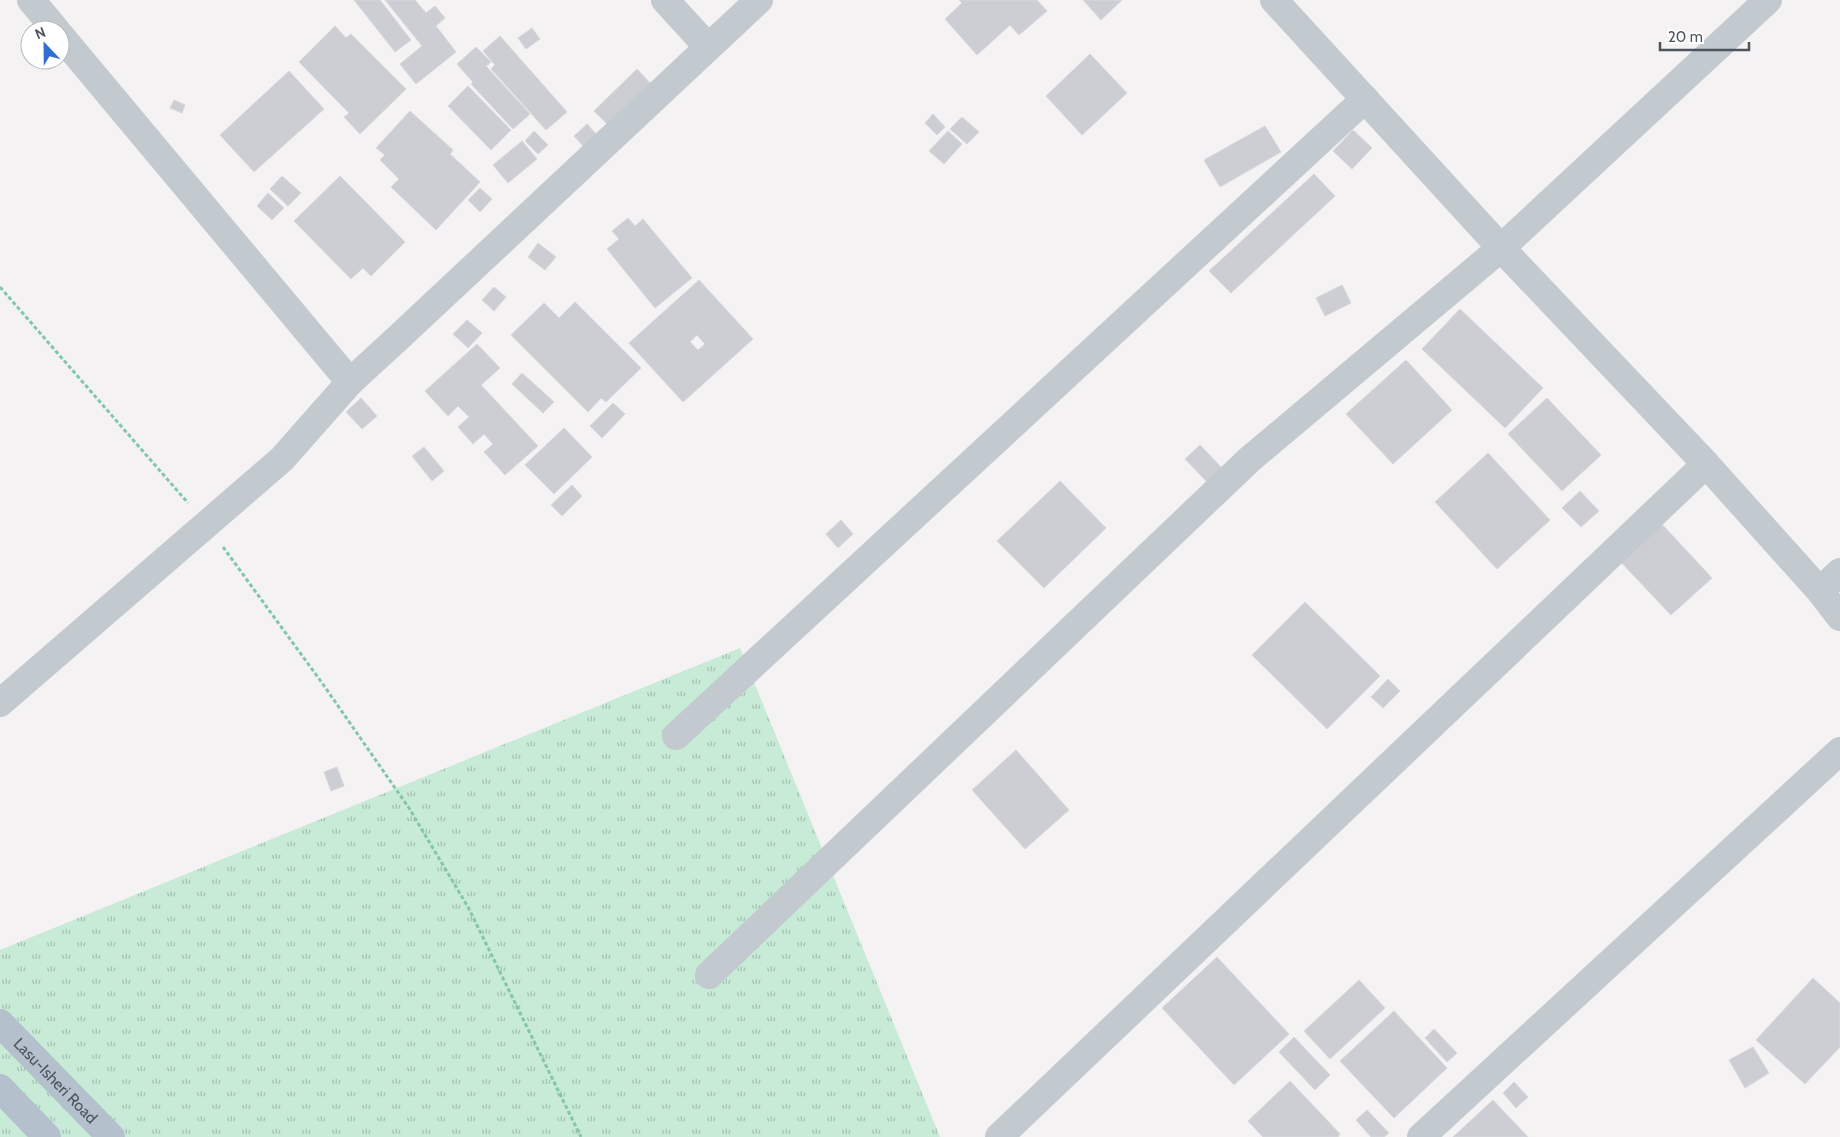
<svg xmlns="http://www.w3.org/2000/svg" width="1840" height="1137" font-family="Cabin,sans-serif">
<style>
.grass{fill:url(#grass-tufts)}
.building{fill:#cdced4;stroke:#d7d8dc;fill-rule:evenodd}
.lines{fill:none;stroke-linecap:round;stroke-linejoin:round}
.path{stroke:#83c6a8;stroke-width:3;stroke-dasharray:4 2.5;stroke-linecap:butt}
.street{stroke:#c2c9cf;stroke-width:28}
.primary{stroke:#b5c0cd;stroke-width:28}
.labels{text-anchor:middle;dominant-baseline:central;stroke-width:4;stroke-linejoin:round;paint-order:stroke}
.street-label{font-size:16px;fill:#4c545d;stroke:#fff}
</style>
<defs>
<pattern id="grass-tufts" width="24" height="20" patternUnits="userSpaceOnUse" patternTransform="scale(1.25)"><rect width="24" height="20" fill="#c7ebd7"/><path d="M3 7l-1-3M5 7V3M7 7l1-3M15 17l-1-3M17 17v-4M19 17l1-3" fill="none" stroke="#a4c1b2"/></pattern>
</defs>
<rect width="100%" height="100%" fill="#f4f2f2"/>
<polygon class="grass" points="740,648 940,1137 0,1137 0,950"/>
<g class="building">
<polygon points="354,0 380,0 411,40 395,52"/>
<polygon points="385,0 415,0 426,13 435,6 445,18 436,26 456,52 416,84 400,64 422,46"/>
<polygon points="959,0 1037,0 1047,11 1019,35 1010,25 977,55 945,19 962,3"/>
<polygon points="1083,0 1122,0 1101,20"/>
<polygon points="335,26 346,38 351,34 406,89 360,134 344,117 349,113 299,62"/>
<polygon points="532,28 540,39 526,49 518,38"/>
<polygon points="500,36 567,112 546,130 491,69 495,65 483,51"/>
<polygon points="476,47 491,62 486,66 530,114 513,129 471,84 473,82 457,64"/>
<polygon points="1090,54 1127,93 1082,135 1046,96"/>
<polygon points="637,69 651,84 608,125 594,111"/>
<polygon points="289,71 324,109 254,172 220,135"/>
<polygon points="468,86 511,130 491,150 448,106"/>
<polygon points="174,100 185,105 182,113 170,108"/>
<polygon points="410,111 453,150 450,154 480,182 436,230 391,187 399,179 380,160 385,155 376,148"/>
<polygon points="933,114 945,127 937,135 925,123"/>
<polygon points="962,117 979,132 967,144 950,129"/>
<polygon points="587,124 598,136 585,148 574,136"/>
<polygon points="1265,126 1281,152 1220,187 1204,160"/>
<polygon points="1353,130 1372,148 1352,169 1333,151"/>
<polygon points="534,131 548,145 538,154 525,141"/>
<polygon points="948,131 962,144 944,164 929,151"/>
<polygon points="522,141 537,159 508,183 493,165"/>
<polygon points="1314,174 1335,196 1231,293 1209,271"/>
<polygon points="282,176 301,193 288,206 270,189"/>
<polygon points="340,176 405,242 371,276 363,268 351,279 294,221"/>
<polygon points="480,188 492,199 480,212 468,200"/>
<polygon points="268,193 284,208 272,220 257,206"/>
<polygon points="628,218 635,226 643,219 692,278 655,308 607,249 619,239 612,231"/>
<polygon points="538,243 556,257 545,270 528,257"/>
<path d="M 699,280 L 753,339 L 683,402 L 629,343 ZM 697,335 L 705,344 L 698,350 L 690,342 Z"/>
<polygon points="1342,285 1351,303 1325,316 1316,298"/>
<polygon points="494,287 506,297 494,311 482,300"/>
<polygon points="575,302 641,368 606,402 601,398 588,412 511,335 544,303 559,318"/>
<polygon points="1460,309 1543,388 1505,428 1422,349"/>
<polygon points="467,320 482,333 468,348 453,334"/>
<polygon points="477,344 500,368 481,385 538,446 505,475 484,452 493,444 484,434 473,444 458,427 469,417 458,406 448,416 425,391"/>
<polygon points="1406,360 1452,410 1393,464 1346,414"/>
<polygon points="522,373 554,402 543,413 512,384"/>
<polygon points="361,398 377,416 362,429 346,412"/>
<polygon points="1547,398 1601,455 1562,491 1508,434"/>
<polygon points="613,403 625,414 602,438 590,426"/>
<polygon points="564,428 592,457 554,494 525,465"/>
<polygon points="1200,445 1222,468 1207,482 1185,459"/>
<polygon points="424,447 444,471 432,481 412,456"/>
<polygon points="1488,453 1550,520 1497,569 1435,502"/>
<polygon points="1060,481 1106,528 1044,588 997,541"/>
<polygon points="572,485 582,496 562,516 551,505"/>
<polygon points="1580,491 1599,511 1581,527 1562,508"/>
<polygon points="841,520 853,534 838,548 826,534"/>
<polygon points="1659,521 1712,578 1671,615 1618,559"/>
<polygon points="1305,602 1380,676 1327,729 1252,655"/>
<polygon points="1388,679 1400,691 1383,708 1371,697"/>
<polygon points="1016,750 1069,810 1025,849 972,790"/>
<polygon points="337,767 344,786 331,791 324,772"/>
<polygon points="1217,957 1289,1034 1234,1085 1162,1008"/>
<polygon points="1813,978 1840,1003 1840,1047 1805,1084 1756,1040"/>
<polygon points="1359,980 1385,1008 1330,1059 1304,1031"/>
<polygon points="1394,1011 1447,1068 1394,1118 1340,1061"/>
<polygon points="1434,1029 1457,1053 1447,1062 1425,1038"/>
<polygon points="1294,1037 1330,1075 1315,1090 1279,1052"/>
<polygon points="1753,1047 1769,1073 1745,1088 1729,1060"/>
<polygon points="1290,1081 1340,1134 1338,1137 1263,1137 1248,1121"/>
<polygon points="1514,1082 1528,1097 1516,1108 1503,1093"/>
<polygon points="1493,1100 1528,1137 1453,1137"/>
<polygon points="1367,1110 1389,1133 1384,1137 1371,1137 1356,1120"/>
</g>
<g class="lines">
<g class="path">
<polyline points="0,287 188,503"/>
<polyline points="223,547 320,680 409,808 468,907 581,1137"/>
</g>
<g class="street">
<polyline points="31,0 56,30"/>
<polyline points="665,0 708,47"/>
<polyline points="1274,0 1501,248 1706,464 1820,591 1840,617"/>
<polyline points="60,35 350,382"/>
<polyline points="1820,591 1840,572"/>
<polyline points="0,703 282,459 350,382 398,338 759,0"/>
<polyline points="676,736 1365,99"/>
<polyline points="709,975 1250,459 1501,248 1768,0"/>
<polyline points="999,1137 1706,464"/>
<polyline points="1421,1137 1840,751"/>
</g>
<g class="primary">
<path id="s1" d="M 0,1023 L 111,1137"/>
<polyline points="0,1088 47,1137"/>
</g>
</g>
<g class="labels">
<g class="street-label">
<text stroke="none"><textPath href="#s1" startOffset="80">Lasu-Isheri Road</textPath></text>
</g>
</g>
<g transform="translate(45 45) rotate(338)"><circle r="24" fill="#ffffff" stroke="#b7bbbe"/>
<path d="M0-4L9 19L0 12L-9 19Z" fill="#306fd0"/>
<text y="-8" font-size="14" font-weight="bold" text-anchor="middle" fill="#4c545d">N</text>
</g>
<path d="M1660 42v8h89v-8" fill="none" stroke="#4c545d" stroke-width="2.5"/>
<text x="1668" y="42" font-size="15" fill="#4c545d" stroke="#ffffff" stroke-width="4" paint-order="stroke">20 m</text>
</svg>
